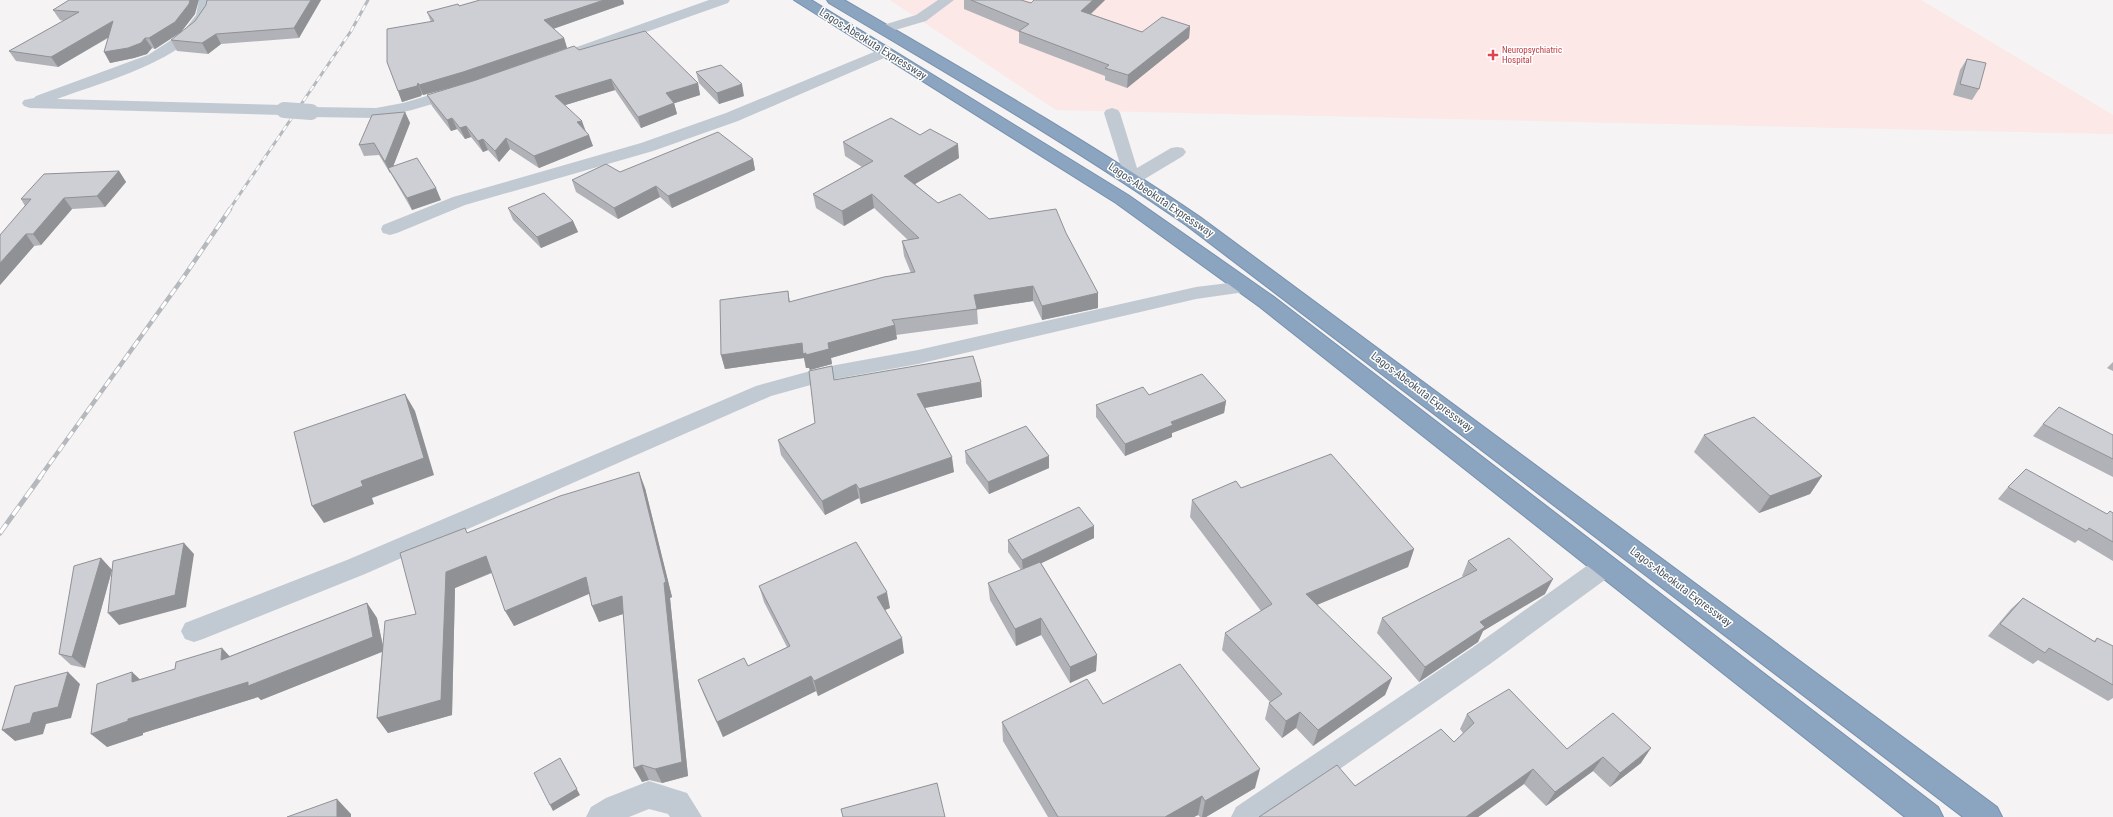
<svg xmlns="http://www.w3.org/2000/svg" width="2113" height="817" font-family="'Roboto Condensed',sans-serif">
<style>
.medical{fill:#fce8e6}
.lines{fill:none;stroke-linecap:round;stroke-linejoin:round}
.highway-casing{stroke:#7690ad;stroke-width:2}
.minor{fill:#c1cad2;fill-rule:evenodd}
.highway{fill:#8ba5c1;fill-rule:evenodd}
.rail-far2-casing{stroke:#b5b8bd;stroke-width:3}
.rail-far1-casing{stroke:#b5b8bd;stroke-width:4.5}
.rail-casing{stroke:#b5b8bd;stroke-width:5}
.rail-far2{stroke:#fff;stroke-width:2;stroke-dasharray:6;stroke-linecap:butt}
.rail-far1{stroke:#fff;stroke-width:3;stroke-dasharray:8;stroke-linecap:butt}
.rail{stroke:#fff;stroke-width:3.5;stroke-dasharray:11;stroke-linecap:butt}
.minor-bridge{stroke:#c1cad2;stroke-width:16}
.wall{fill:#b0b2b7}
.shaded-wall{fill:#909195}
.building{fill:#cdcfd5;stroke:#909195}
.health-dot{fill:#e0444e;stroke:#fff;stroke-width:1.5}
.labels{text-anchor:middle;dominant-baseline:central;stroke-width:3;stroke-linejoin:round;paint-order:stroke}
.far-health-label{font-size:9px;fill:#be3a42;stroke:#fff;text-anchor:start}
.street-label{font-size:11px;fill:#4a5661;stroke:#fff}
</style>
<rect width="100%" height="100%" fill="#f5f3f3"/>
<polygon class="medical" points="890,0 1921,0 2113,115 2113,134 1056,110"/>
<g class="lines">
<defs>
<g id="highway">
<polygon points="794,0 811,0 1128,195 1274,297 1938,807 1943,817 1905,817 1260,307 1116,203"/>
<path d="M 827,0 L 844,0 C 964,70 1085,139 1200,217 L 1997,807 L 2002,817 L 1963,817 L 1186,225 C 1071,145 950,75 829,3 Z"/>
</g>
</defs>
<use href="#highway" class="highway-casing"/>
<g class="minor">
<path d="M 199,0 L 213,0 C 212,5 212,11 210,15 C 191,59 100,83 57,99 L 284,105 L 290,107 L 292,110 L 290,113 L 284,115 L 30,108 L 24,106 L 22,103 L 24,100 L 34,98 L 36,96 L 148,55 L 182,33 L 196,15 Z"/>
<polygon points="709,0 730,0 728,3 567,60 557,60 554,57 557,54"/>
<polygon points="938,0 954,0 926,21 885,33 880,32 878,29 880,26 916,15"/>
<polygon points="886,47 891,49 894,52 891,55 738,121 653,151 465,205 397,233 390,235 383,233 381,229 383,225 453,197 641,143 726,113"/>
<polygon points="457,87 463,89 465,92 463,95 412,110 376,118 311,117 305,115 303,112 305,109 311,107 376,108 403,103"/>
<polygon points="1112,108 1118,110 1120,113 1137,168 1171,148 1177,147 1183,148 1186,152 1183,156 1138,183 1132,184 1126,183 1104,113 1106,110"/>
<polygon points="1245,281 1252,283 1255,287 1252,291 1196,299 918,364 825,381 771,396 365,574 203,639 194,642 185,639 181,631 185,623 347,560 756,386 825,367 918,350 1196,287"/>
<polygon points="1604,557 1613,560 1616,567 1613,574 1490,664 1271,817 1231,817 1236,807 1472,648 1595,560"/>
<polygon points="649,781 687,793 702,817 670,817 668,814 649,809 629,817 586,817 591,807 606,798"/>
</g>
<use href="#highway" class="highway"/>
<defs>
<polyline id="rail-far2" points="229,210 351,31 368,0"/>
<polyline id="rail-far1" points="40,477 183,278 230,209"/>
<polyline id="rail" points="0,533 41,476"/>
</defs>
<use href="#rail-far2" class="rail-far2-casing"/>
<use href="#rail-far1" class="rail-far1-casing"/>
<use href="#rail" class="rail-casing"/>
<use href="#rail-far2" class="rail-far2"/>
<use href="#rail-far1" class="rail-far1"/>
<use href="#rail" class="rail"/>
<polyline class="minor-bridge" points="284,110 311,112"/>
</g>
<g class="wall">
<polygon points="321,0 299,38 221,44 208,54 177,51 171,40"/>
<polygon points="480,0 623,0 624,4 553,29 564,38 567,48 468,83 423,95 422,94 421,96 402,102 398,91 431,22 427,12 459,6"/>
<polygon points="964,0 1021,0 1031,3 1105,0 1091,14 1142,32 1190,26 1189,38 1127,88 1105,80 1105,76 1019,43 1019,32 964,9"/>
<polygon points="53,10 195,14 181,32 155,49 152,48 147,54 134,58 110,63 108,38 58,67 16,61 9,51 64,21 60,20"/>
<polygon points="579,50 698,83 700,95 674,103 677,114 641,128 615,90 565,105 586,132 593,146 539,168 510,149 499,162 488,150 483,152 471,137 465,139 457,129 451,131 432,106 427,95"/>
<polygon points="1967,59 1979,89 1972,100 1953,95 1960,70"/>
<polygon points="696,72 744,96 719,104 699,83"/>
<polygon points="405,112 410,123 393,166 441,200 412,210 394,179 390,172 390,173 379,155 364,156 359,145"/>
<polygon points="843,142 959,158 915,184 938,203 989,219 1066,233 1098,293 1098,308 1042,320 1033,301 977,309 978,324 896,335 897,339 831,358 832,364 810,370 809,368 806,368 804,358 725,369 721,355 788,291 790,302 911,273 904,256 902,241 908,240 874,208 844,226 816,208 813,194 862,167 845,156"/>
<polygon points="753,159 755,170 672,208 660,197 618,219 576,192 572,180 620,172"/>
<polygon points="119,171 126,182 105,207 72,209 41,245 34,246 0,285 25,206 21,199"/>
<polygon points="508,208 573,221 578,232 541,248 513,220"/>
<polygon points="2113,362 2113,371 2107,368"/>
<polygon points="832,366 834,380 981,382 982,397 925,408 954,472 861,504 859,498 825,515 781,455 778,440 815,423"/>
<polygon points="1149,395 1226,401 1224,413 1172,433 1172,437 1125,456 1096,417 1096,405"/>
<polygon points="2043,424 2113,435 2113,477 2033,436"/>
<polygon points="1704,435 1822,476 1810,494 1759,513 1694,452"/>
<polygon points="965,451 1049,468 989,494 966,463"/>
<polygon points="2008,487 2107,514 2113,513 2113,561 2078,540 2075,543 1998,499"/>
<polygon points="645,488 672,597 670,598 688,776 662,783 649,780 642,782 623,614 599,622 592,606 589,594 514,626 492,573 455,588 452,715 388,733 377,718 382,652 261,700 258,697 143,733 143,735 107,747 132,672 140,680 230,656 367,603 377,618 383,646 416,614 468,533"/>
<polygon points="1241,488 1414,549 1408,567 1317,605 1392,678 1385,695 1313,746 1296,728 1282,738 1265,719 1269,703 1270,702 1222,650 1225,633 1261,611 1190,517 1192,500"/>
<polygon points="1094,526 1094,538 1041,563 1097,655 1096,671 1070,683 1041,635 1016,646 990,600 988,583 1021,570 1008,552 1008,540"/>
<polygon points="101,558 112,570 85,668 71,665 59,654"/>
<polygon points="1468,561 1545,594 1483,631 1478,642 1419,682 1377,633 1382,618 1463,577 1462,576"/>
<polygon points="759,586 890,608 885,610 904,653 818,696 816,691 723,737 704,695 698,680 748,666 787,647 764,602"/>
<polygon points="2023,598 2094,641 2097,638 2113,646 2113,698 2108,701 2038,660 2033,664 1988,636 2011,609"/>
<polygon points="1103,704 1255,788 1206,817 1200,817 1198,815 1194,817 1048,817 1003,741 1002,722"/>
<polygon points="1467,714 1567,749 1641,763 1610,787 1593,771 1546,806 1524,784 1478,817 1259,817 1355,786 1454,742 1463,733 1460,729"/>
</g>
<g class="shaded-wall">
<polygon points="190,0 199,0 195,14 181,32 155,49 149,38"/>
<polygon points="311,0 321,0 299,38 294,28"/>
<polygon points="604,0 623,0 624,4 547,31 544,20"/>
<polygon points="1093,0 1105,0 1081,23 1081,11"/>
<polygon points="113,21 119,31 58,67 51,57"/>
<polygon points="1190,26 1189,38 1127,88 1128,75"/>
<polygon points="216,34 221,44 208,54 202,43"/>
<polygon points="145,38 152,48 147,54 134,58 110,63 104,52"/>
<polygon points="564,38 567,48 468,83 423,95 419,85"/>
<polygon points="611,79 615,90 559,107 555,96"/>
<polygon points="418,83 422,94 421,96 402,102 398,91"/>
<polygon points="698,83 700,95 669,105 666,93"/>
<polygon points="742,84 744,96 719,104 717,93"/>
<polygon points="674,103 677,114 641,128 638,117"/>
<polygon points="405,112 410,123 391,172 388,168 390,172 390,173 385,162"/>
<polygon points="452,118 457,129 451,131 447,120"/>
<polygon points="582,121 586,132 577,122"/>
<polygon points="466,126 471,137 465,139 460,128"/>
<polygon points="589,135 593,146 539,168 534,156"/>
<polygon points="506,138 510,149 499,162 495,151"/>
<polygon points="483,139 488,150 483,152 478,141"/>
<polygon points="958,144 959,158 905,190 904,176"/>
<polygon points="753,159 755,170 672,208 668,196"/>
<polygon points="119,171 126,182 105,207 97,196"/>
<polygon points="656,186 660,197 618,219 614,208"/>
<polygon points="436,188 441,200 412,210 407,198"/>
<polygon points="872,194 874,208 844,226 842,211"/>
<polygon points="64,198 72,209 41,245 33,234"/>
<polygon points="573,221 578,232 541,248 537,237"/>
<polygon points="26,234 34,246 0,285 0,263"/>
<polygon points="1033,286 1033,301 975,310 974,295"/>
<polygon points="1098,293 1098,308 1042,320 1042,306"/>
<polygon points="895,325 897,339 831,358 832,364 810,370 809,368 806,368 804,358 725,369 721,355 802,343"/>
<polygon points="981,382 982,397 919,409 917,394"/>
<polygon points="405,394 415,411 434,475 372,498 374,504 324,523 312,506 361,481"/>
<polygon points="1226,401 1224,413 1172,433 1172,437 1125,456 1125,444 1171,422"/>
<polygon points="1049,456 1049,468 989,494 988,482"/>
<polygon points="952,457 954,472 861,504 859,489"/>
<polygon points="639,472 645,488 672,597 670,598 688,776 662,783 655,769"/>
<polygon points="1822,476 1810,494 1759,513 1770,496"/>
<polygon points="856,484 859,498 825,515 822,501"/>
<polygon points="1094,526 1094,538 1023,572 1022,560"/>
<polygon points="184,543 194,554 186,607 119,625 108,613"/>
<polygon points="1414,549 1408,567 1302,611 1306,594"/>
<polygon points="486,556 495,571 455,588 452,715 388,733 377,718 446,572"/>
<polygon points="101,558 112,570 85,668 72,657"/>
<polygon points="586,577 593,592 514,626 505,611"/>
<polygon points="1553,579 1545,594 1483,631 1478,642 1419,682 1425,667 1480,622"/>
<polygon points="887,592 890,608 880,612 877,597"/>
<polygon points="622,596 629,612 599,622 592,606"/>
<polygon points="367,603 377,618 384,651 261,700 258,697 143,733 143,735 107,747 91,734 128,719"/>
<polygon points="1041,618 1041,635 1016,646 1015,629"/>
<polygon points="902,638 904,653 818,696 814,681"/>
<polygon points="222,648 235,662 221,660"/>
<polygon points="1097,655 1096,671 1070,683 1070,667"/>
<polygon points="68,672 80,684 71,718 46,724 43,734 15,741 2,730 33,713"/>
<polygon points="132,672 147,686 132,682"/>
<polygon points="811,676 816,691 723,737 717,722"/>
<polygon points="1392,678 1385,695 1313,746 1318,730"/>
<polygon points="1300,712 1296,728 1282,738 1286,721"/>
<polygon points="1651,748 1641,763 1610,787 1620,773"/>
<polygon points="1603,757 1593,771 1546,806 1555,792"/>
<polygon points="560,758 580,795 553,811 550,805"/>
<polygon points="642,765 649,780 642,782 634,768"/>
<polygon points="1260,769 1255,788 1206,817 1202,817 1205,801"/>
<polygon points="1533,769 1524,784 1478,817 1466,817"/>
<polygon points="1202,796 1198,815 1194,817 1165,817"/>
<polygon points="337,799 351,814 351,817 337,817"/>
</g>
<g class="building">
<polygon points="69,0 190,0 189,4 175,22 149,38 145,38 141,43 128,48 104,52 113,21 51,57 9,51 79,12 53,10"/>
<polygon points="207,0 311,0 294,28 216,34 202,43 171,40 195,21 206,5"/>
<polygon points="480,0 604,0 544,20 564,38 463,72 419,85 418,83 417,86 398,91 387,62 387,29 434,21 427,12 458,4 459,6"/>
<polygon points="971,0 1021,0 1031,3 1034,0 1093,0 1081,11 1142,32 1162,17 1190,26 1128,75 1105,68 1109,65 1019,31 1029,24"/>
<polygon points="645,31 698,83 666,93 674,103 638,117 611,79 555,96 582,121 577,122 589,135 534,156 506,138 495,151 483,139 478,141 466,126 460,128 452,118 447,120 427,95 476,80 574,46 579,50"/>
<polygon points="1967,59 1986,63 1979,89 1960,84"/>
<polygon points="721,65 742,84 717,93 696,72"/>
<polygon points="405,112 385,162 374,143 359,145 372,115"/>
<polygon points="891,118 920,135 930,129 958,144 904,176 938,203 960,194 989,219 1056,209 1066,233 1098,293 1042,306 1033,286 974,295 977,309 892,320 895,325 828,343 829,349 806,355 806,353 803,354 802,343 721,355 720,300 788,291 789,302 884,277 915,272 902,241 919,238 872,194 842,211 813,194 873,161 843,142"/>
<polygon points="718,132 753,159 668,196 656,186 614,208 572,180 606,164 620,172"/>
<polygon points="417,158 436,188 407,198 388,168"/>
<polygon points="119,171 97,196 64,198 33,234 26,234 0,263 0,235 31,199 21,199 44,174"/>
<polygon points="544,193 573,221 537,237 508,208"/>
<polygon points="973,356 981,382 917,394 952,457 859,489 856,484 822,501 778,440 815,423 809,371 832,366 834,380"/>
<polygon points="1202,374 1226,401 1171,422 1173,425 1125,444 1096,405 1143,387 1149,395"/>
<polygon points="405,394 424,458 361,481 363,486 312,506 294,432"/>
<polygon points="2059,407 2113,435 2113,459 2043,424"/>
<polygon points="1754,417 1822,476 1770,496 1704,435"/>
<polygon points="1026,426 1049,456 988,482 965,451"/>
<polygon points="1331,454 1414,549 1306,594 1392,678 1318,730 1300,712 1286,721 1269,703 1282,694 1225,633 1272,604 1192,500 1236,481 1241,488"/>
<polygon points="2026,469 2107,514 2110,511 2113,513 2113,542 2089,528 2087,531 2008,487"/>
<polygon points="639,472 666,582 664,583 682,762 655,769 642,765 634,768 622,596 592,606 586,577 505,611 486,556 446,572 441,700 377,718 385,621 416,614 400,553 465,528 467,533 560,496"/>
<polygon points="1079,507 1094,526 1022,560 1008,540"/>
<polygon points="1509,538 1553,579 1480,622 1485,627 1425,667 1382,618 1477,570 1468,561"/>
<polygon points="856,542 887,592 877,597 902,638 814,681 811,676 717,722 698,680 744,658 748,666 790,646 759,586"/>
<polygon points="184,543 175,595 108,613 113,561"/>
<polygon points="101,558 72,657 59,654 74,566"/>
<polygon points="1040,562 1097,655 1070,667 1041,618 1015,629 988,583"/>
<polygon points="2023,598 2095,642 2097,638 2113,646 2113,685 2049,648 2045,653 2000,624"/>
<polygon points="367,603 373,637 248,686 248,682 128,719 128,721 91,734 97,684 132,672 132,682 175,669 176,662 222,648 221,660"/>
<polygon points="1180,664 1260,769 1205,801 1202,796 1165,817 1058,817 1002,722 1087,679 1103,704"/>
<polygon points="68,672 58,707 33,713 30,723 2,730 15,686"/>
<polygon points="1509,689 1567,749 1613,713 1651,748 1620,773 1603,757 1555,792 1533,769 1466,817 1259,817 1337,765 1355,786 1441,729 1454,742 1474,723 1467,714"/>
<polygon points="560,758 577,789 550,805 534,773"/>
<polygon points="937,783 945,817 843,817 841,809"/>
<polygon points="337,799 337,817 287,817"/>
</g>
<path class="health-dot" d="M1491 49h4v4h4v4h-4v4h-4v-4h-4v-4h4z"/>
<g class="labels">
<g class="far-health-label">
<text x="1502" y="50">Neuropsychiatric<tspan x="1502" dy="10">Hospital</tspan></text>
</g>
<g class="street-label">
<text transform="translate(873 44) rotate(32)">Lagos-Abeokuta Expressway</text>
<text transform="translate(1161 200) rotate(34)">Lagos-Abeokuta Expressway</text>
<text transform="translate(1422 392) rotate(37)">Lagos-Abeokuta Expressway</text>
<text transform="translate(1681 587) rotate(37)">Lagos-Abeokuta Expressway</text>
</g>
</g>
</svg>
